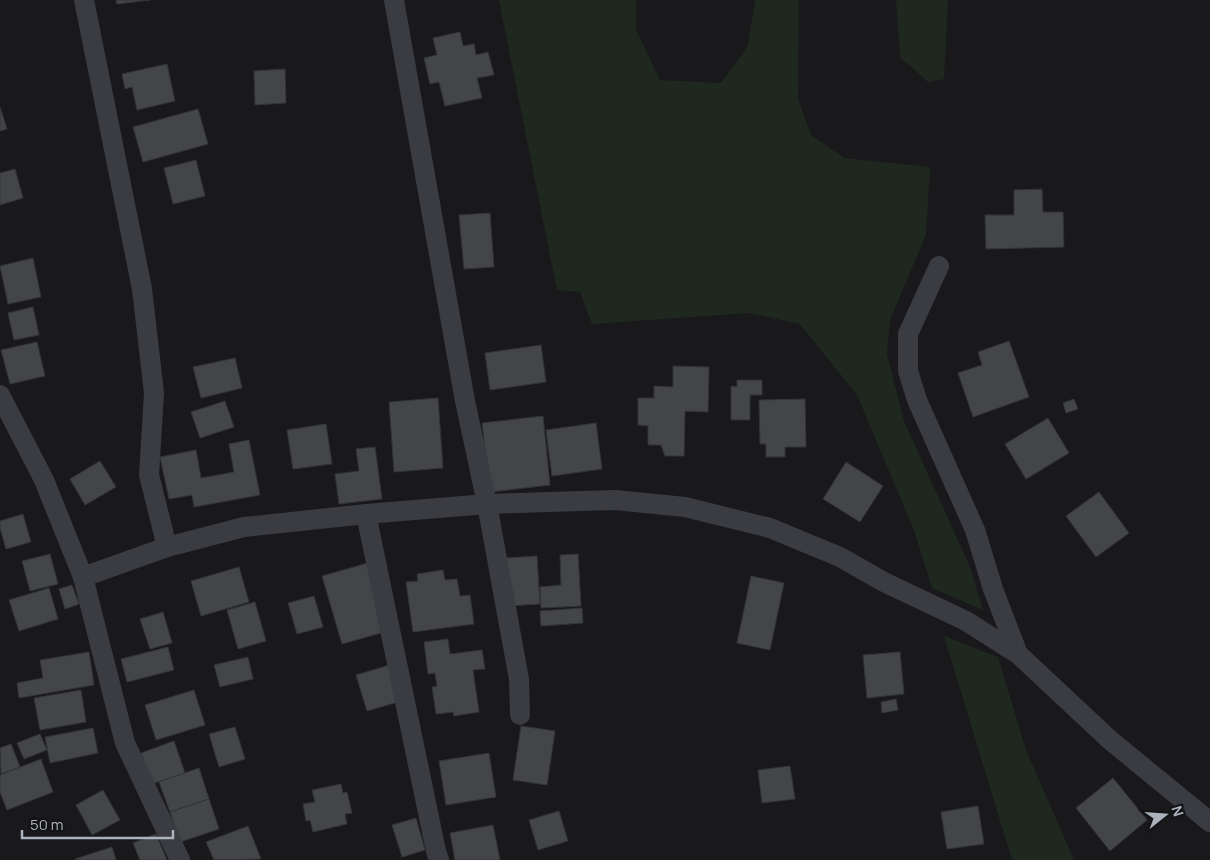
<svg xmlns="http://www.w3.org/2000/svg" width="1210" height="860" font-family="Manrope,sans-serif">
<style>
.green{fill:#1e281f}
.building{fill:#434549;stroke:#333438}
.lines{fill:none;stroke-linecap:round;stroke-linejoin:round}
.street{stroke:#3a3c41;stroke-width:20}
</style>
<rect width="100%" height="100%" fill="#19191c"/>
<g class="green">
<polygon points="499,0 636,0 636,30 660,80 721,83 748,46 755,0 799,0 798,99 811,135 844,158 930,167 926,235 890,320 887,354 904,421 970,567 983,610 932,588 914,530 857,395 800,324 749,313 592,324 580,292 557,290"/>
<polygon points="896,0 948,0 944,79 928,82 900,57"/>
<polygon points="944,636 998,657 1026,750 1074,860 1012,860"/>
</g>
<g class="building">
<polygon points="116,0 150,0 117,4"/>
<polygon points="460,32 463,46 474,44 476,55 488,52 494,75 477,78 482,98 445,106 439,82 430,84 424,58 437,55 433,38"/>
<polygon points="167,64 175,101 137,110 132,87 125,89 122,74"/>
<polygon points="285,69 286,103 255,105 254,71"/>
<polygon points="0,107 7,129 0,131"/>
<polygon points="198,109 208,144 143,162 133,127"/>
<polygon points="196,160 205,196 173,204 164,168"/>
<polygon points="15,169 23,198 0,205 0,173"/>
<polygon points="1042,189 1043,212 1063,212 1064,247 986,249 985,215 1014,215 1014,190"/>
<polygon points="490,213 494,267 464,269 459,215"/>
<polygon points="33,258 41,297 8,304 0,266"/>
<polygon points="33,307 39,335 14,340 8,313"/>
<polygon points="1009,341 1029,397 973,417 958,373 982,365 978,352"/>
<polygon points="37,342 45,376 10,384 1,350"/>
<polygon points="541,345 546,382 490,390 485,353"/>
<polygon points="235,358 242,388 201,398 193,367"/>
<polygon points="673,366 709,367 708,412 685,411 684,456 665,456 661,445 648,445 648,426 638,425 638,398 654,398 654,386 673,387"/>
<polygon points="737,380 762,380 762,395 750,395 750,420 731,420 731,386 737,387"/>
<polygon points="438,398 443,468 394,472 389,402"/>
<polygon points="805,399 806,447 785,447 785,457 766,457 766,444 760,444 759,400"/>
<polygon points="1074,399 1078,409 1066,413 1063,403"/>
<polygon points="225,401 234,427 200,438 191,412"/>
<polygon points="543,416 550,485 490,492 482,423"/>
<polygon points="1048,418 1069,453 1026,479 1005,444"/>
<polygon points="596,423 602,469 552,476 546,430"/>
<polygon points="326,424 332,464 293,469 287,430"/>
<polygon points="249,440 260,495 194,507 192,495 169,499 160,457 196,450 201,478 234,472 229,444"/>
<polygon points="375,447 382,499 339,504 335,474 359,471 356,449"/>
<polygon points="100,461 116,487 85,505 70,479"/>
<polygon points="846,462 883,486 860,522 823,499"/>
<polygon points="1099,492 1129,533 1096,557 1066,516"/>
<polygon points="23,514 31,542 6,549 0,528 0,521"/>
<polygon points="50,554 58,584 30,591 22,561"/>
<polygon points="578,554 581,606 541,608 540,587 561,585 560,555"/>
<polygon points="537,556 540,604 509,606 506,558"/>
<polygon points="368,563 388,631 342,644 322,576"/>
<polygon points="239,567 249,602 201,616 191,581"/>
<polygon points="443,570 445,580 457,579 460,596 470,595 474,624 413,632 406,582 418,581 417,574"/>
<polygon points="751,576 784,583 770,650 737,643"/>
<polygon points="72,585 79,604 65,609 59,589"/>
<polygon points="49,588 58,619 19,631 9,600"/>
<polygon points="314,596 323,627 297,634 288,603"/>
<polygon points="255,602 266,641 238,649 227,610"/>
<polygon points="582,608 583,623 541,626 540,611"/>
<polygon points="163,612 172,643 150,649 140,619"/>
<polygon points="448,639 450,654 482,650 485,669 473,670 479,712 454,716 453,712 436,714 432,687 437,686 435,673 428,674 424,642"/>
<polygon points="168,647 174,670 127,682 121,659"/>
<polygon points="89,652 94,685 19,698 17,683 43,678 40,660"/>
<polygon points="900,652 904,694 867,698 863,655"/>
<polygon points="248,657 253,679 220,687 214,665"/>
<polygon points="390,665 401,701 367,711 356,675"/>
<polygon points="81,690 86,722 40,730 34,698"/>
<polygon points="194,690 205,725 156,740 145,705"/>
<polygon points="896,699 898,710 882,713 881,702"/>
<polygon points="521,726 555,731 547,785 513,780"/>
<polygon points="235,727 245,759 219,767 209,734"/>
<polygon points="93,728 98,753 50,763 45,737"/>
<polygon points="40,734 47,750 24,759 17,743"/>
<polygon points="174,741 185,773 152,784 141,753"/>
<polygon points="11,744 20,767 1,774 0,748"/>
<polygon points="489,753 496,797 446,805 439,761"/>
<polygon points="41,759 53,792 7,810 0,792 0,775"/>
<polygon points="790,766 795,799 762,803 758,770"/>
<polygon points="199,768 209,799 170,812 159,782"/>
<polygon points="1113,778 1147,820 1110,851 1076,808"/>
<polygon points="341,784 343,793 347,792 352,813 345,814 347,824 313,832 310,820 306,821 303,804 315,802 312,790"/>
<polygon points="103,790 120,820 92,835 76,805"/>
<polygon points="209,799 219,829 180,842 170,812"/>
<polygon points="978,806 984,844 947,849 941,812"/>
<polygon points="559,811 568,841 538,850 529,820"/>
<polygon points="416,818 425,850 402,857 392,825"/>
<polygon points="493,825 500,860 455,860 450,833"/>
<polygon points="248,826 261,859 214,860 206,842"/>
<polygon points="156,834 167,860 140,860 133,843"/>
<polygon points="112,847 116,860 76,860 75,859"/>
</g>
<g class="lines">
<g class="street">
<polyline points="84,0 142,289 154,393 149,475 167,547"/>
<polyline points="394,0 465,401 487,504 519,679 520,715"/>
<polyline points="939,266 908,334 908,371 917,400 975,530 993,589 1018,654"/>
<polyline points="0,395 44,480 83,577 125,743 180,860"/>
<polyline points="366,514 436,851 439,860"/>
<polyline points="83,577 167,547 244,527 366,514 487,504 615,500 685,507 770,528 840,557 884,582 966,621 1018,654 1110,740 1210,822"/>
</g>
</g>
<g transform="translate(1165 815) rotate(73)" stroke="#141417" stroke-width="4" paint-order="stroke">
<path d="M0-4L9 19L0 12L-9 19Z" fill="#abb2bc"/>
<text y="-8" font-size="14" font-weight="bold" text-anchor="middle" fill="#abb2bc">N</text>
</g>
<path d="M22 830v8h151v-8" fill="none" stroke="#abb2bc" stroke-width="2.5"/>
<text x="30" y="830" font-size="15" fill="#abb2bc" stroke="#141417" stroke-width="4" paint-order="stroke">50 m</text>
</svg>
